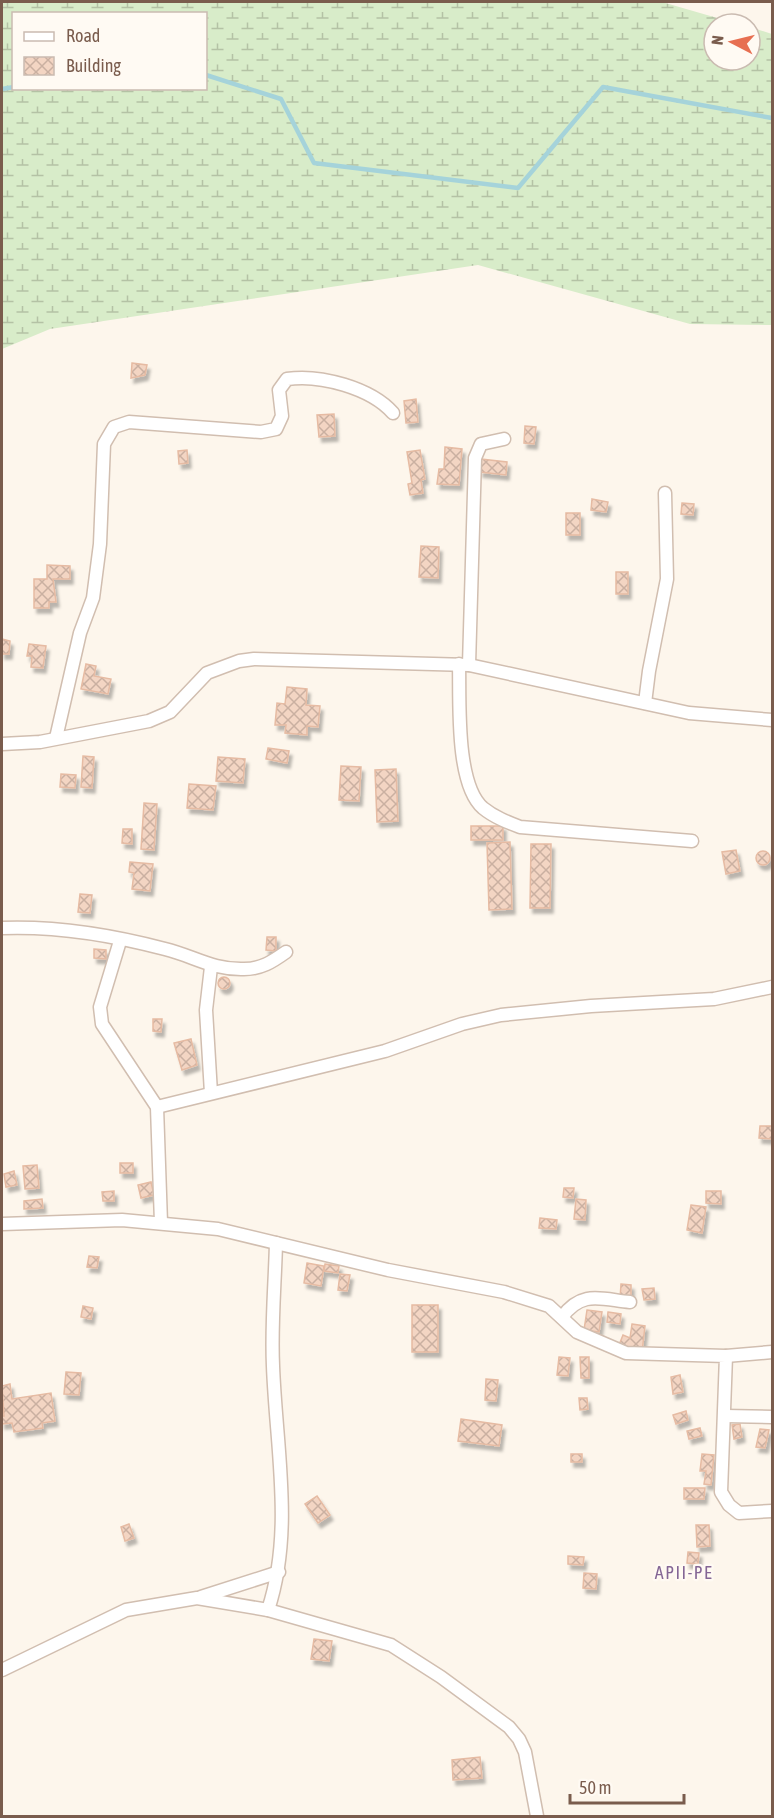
<svg xmlns="http://www.w3.org/2000/svg" width="774" height="1818" font-family="'Asap Condensed',sans-serif">
<style>
.wetland{fill:url(#wetland-marsh);fill-rule:evenodd}
.lines{fill:none;stroke-linecap:round;stroke-linejoin:round}
.stream{stroke:#a5d3da;stroke-width:4.5}
.building{fill:url(#building-cross-hatch);stroke:#e6bba3;stroke-width:1.5;filter:url(#shadow)}
.street-casing{stroke:#d1beb0;stroke-width:15}
.street{stroke:#fff;stroke-width:12}
.labels{text-anchor:middle;dominant-baseline:central;stroke-width:4.5;stroke-linejoin:round;paint-order:stroke}
.quarter-label{font-size:18px;letter-spacing:1.5px;fill:#846695;stroke:#fffaf3}
</style>
<defs>
<pattern id="wetland-marsh" width="20" height="14" patternUnits="userSpaceOnUse" patternTransform="scale(1.5)"><rect width="20" height="14" fill="#d8ecc9"/><path d="M1 5h8M5 5V1M11 12h8M15 12V8" fill="none" stroke="#b4c2a5"/></pattern>
<pattern id="building-cross-hatch" width="8" height="8" patternUnits="userSpaceOnUse" patternTransform="scale(1.5)"><rect width="8" height="8" fill="#f3d5c3"/><path d="M0 0l8 8M0 8l8-8" fill="none" stroke="#cab0a1"/></pattern>
<filter id="shadow"><feDropShadow dx="3" dy="5" stdDeviation="1.5" flood-color="#0004"/></filter>
</defs>
<rect width="100%" height="100%" fill="#fdf6ec"/>
<path class="wetland" d="M 2,2 L 662,2 L 738,24 L 714,24 L 714,60 L 750,60 L 750,27 L 772,34 L 772,325 L 690,324 L 478,265 L 50,329 L 2,349 ZM 14,14 L 206,14 L 206,88 L 14,88 Z"/>
<g class="lines">
<g class="stream">
<polyline points="206,75 281,99 314,163 518,188 603,87 772,118"/>
<polyline points="2,89 14,87"/>
</g>
</g>
<g class="building">
<polygon points="132,363 147,365 145,375 131,378"/>
<polygon points="416,399 418,422 406,423 404,401"/>
<polygon points="334,414 335,436 319,437 317,415"/>
<polygon points="525,426 536,427 534,444 524,443"/>
<polygon points="445,447 462,449 459,485 437,484 439,469 444,469"/>
<polygon points="187,450 188,463 179,464 178,451"/>
<polygon points="420,450 425,479 421,480 423,493 410,495 408,484 412,483 407,452"/>
<polygon points="481,459 507,462 506,475 480,472"/>
<polygon points="592,499 608,502 606,512 591,510"/>
<polygon points="682,503 694,504 693,515 681,514"/>
<rect x="566" y="513" width="14" height="22"/>
<polygon points="421,546 439,547 438,578 419,577"/>
<polygon points="47,565 70,566 70,579 53,579 56,602 49,602 49,608 34,608 34,579 47,579"/>
<rect x="616" y="572" width="12" height="22"/>
<polygon points="2,639 10,641 9,654 2,654"/>
<polygon points="29,644 46,646 43,668 31,667 32,656 27,656"/>
<polygon points="86,664 96,666 94,676 111,679 108,694 81,689"/>
<polygon points="287,687 307,689 306,705 320,706 318,727 307,726 307,735 285,733 286,725 275,725 277,703 285,704"/>
<polygon points="268,748 289,751 287,763 266,759"/>
<polygon points="83,756 94,757 92,788 81,787"/>
<polygon points="218,757 245,759 243,783 216,781"/>
<polygon points="341,766 361,767 359,801 339,800"/>
<polygon points="396,769 398,821 377,822 375,770"/>
<polygon points="61,774 76,775 75,788 60,787"/>
<polygon points="189,784 216,786 213,810 187,808"/>
<polygon points="144,803 157,804 154,850 141,849"/>
<rect x="471" y="826" width="32" height="14"/>
<polygon points="123,829 132,829 132,844 122,843"/>
<polygon points="510,842 512,909 489,910 487,843"/>
<polygon points="531,844 551,844 550,908 530,908"/>
<polygon points="736,850 740,871 726,874 722,852"/>
<circle cx="763" cy="858" r="7"/>
<polygon points="130,862 153,864 150,891 132,889 134,873 129,872"/>
<polygon points="80,894 92,895 90,913 78,912"/>
<polygon points="267,937 276,937 276,951 266,950"/>
<polygon points="94,949 106,950 106,959 94,958"/>
<circle cx="224" cy="983" r="6"/>
<polygon points="153,1019 162,1019 161,1032 153,1031"/>
<polygon points="191,1039 197,1065 182,1070 174,1043"/>
<polygon points="760,1126 772,1126 772,1139 759,1138"/>
<rect x="120" y="1163" width="13" height="10"/>
<polygon points="37,1165 39,1188 25,1189 23,1166"/>
<polygon points="14,1171 17,1185 6,1187 4,1174"/>
<polygon points="151,1182 154,1195 141,1198 138,1185"/>
<polygon points="564,1188 574,1188 573,1198 563,1197"/>
<polygon points="114,1191 114,1201 103,1201 102,1192"/>
<polygon points="706,1191 721,1191 721,1204 706,1203"/>
<polygon points="42,1199 43,1208 24,1209 24,1201"/>
<polygon points="576,1199 586,1200 585,1220 574,1219"/>
<polygon points="691,1205 706,1207 702,1233 687,1230"/>
<polygon points="540,1218 557,1220 556,1229 539,1228"/>
<polygon points="89,1256 99,1257 97,1268 87,1267"/>
<polygon points="307,1263 324,1266 321,1286 304,1283"/>
<polygon points="325,1264 339,1266 338,1273 324,1271"/>
<polygon points="340,1274 350,1275 347,1291 338,1290"/>
<polygon points="621,1284 631,1285 631,1299 620,1299"/>
<polygon points="654,1288 655,1299 644,1300 642,1289"/>
<rect x="412" y="1305" width="26" height="47"/>
<polygon points="83,1306 93,1308 91,1319 81,1317"/>
<polygon points="587,1310 602,1312 599,1332 584,1330"/>
<polygon points="608,1312 621,1314 620,1324 607,1322"/>
<polygon points="632,1324 645,1326 642,1352 619,1345 623,1335 630,1338"/>
<polygon points="559,1357 570,1358 568,1376 557,1375"/>
<polygon points="580,1357 589,1357 589,1378 581,1378"/>
<polygon points="66,1372 81,1373 79,1395 64,1394"/>
<polygon points="680,1375 683,1392 673,1394 671,1377"/>
<polygon points="486,1379 498,1380 496,1401 485,1400"/>
<polygon points="10,1384 12,1399 51,1393 55,1421 42,1423 43,1428 14,1432 12,1423 2,1424 2,1416 4,1416 2,1386"/>
<polygon points="579,1398 587,1398 588,1409 580,1410"/>
<polygon points="686,1411 688,1420 676,1424 673,1415"/>
<polygon points="461,1419 502,1425 499,1446 458,1441"/>
<polygon points="740,1424 742,1437 734,1439 732,1425"/>
<polygon points="700,1428 702,1436 689,1439 687,1431"/>
<polygon points="760,1429 769,1430 765,1448 756,1447"/>
<rect x="571" y="1454" width="11" height="8"/>
<polygon points="702,1454 714,1455 711,1485 704,1484 706,1471 700,1471"/>
<polygon points="684,1488 705,1488 704,1499 684,1499"/>
<polygon points="317,1496 330,1515 318,1523 305,1504"/>
<polygon points="129,1524 134,1538 125,1541 121,1527"/>
<polygon points="696,1525 709,1525 710,1546 697,1547"/>
<polygon points="688,1552 699,1553 698,1564 687,1563"/>
<polygon points="568,1556 584,1557 583,1565 568,1564"/>
<polygon points="584,1573 597,1574 596,1589 583,1588"/>
<polygon points="314,1639 332,1641 329,1661 311,1659"/>
<polygon points="480,1757 482,1778 453,1780 452,1760"/>
</g>
<g class="lines">
<defs>
<g id="street">
<path d="M 459,664 C 460,699 455,784 483,808 C 494,817 507,822 520,827 L 692,841"/>
<polyline points="469,665 475,458 481,444 504,439"/>
<polyline points="645,703 649,671 667,579 665,493"/>
<path d="M 56,738 L 80,633 L 93,598 L 100,544 L 104,444 L 114,427 L 129,422 L 261,432 L 276,429 L 282,416 L 279,390 L 287,379 C 320,374 371,388 393,413"/>
<polyline points="2,744 40,742 149,721 170,712 207,673 239,661 254,659 469,665 689,713 772,720"/>
<path d="M 2,928 C 56,926 112,935 165,949 C 194,956 212,970 244,969 C 261,969 272,962 286,952"/>
<polyline points="120,941 100,1007 102,1024 157,1107 161,1223"/>
<polyline points="211,967 206,1010 211,1093"/>
<polyline points="157,1107 385,1051 462,1024 501,1015 591,1006 714,999 772,987"/>
<polyline points="2,1224 122,1220 218,1229 388,1270 504,1292 549,1306 577,1332 626,1353 726,1356 721,1492 729,1505 739,1513 772,1511"/>
<path d="M 562,1317 C 582,1290 600,1299 630,1302"/>
<polyline points="726,1356 772,1352"/>
<polyline points="725,1416 772,1417"/>
<polyline points="201,1597 279,1572"/>
<path d="M 268,1610 C 294,1531 276,1448 273,1366 C 271,1326 275,1284 276,1243"/>
<polyline points="2,1670 126,1610 197,1598 268,1610 391,1645 441,1677 509,1727 519,1739 525,1752 537,1816"/>
</g>
</defs>
<use href="#street" class="street-casing"/>
<use href="#street" class="street"/>
</g>
<g class="labels">
<g class="quarter-label">
<text x="684" y="1572">APII-PE</text>
</g>
</g>
<rect width="774" height="1818" fill="none" stroke="#7a5c4d" stroke-width="6"/>
<rect x="12" y="12" width="195" height="78" fill="#fffaf3" stroke="#cabbb1" stroke-width="1.5"/>
<rect x="24" y="32" width="30" height="9" fill="#ffffff" stroke="#cabbb1" stroke-width="1.5"/>
<text x="66" y="42" font-size="18" fill="#7a5c4d">Road</text>
<rect x="24" y="57" width="30" height="18" fill="url(#building-cross-hatch)" stroke="#cabbb1" stroke-width="1.5"/>
<text x="66" y="72" font-size="18" fill="#7a5c4d">Building</text>
<g transform="translate(732 42) rotate(277)"><circle r="28" fill="#fffaf3" stroke="#cabbb1" stroke-width="1.5"/>
<path d="M0-4.5L10 22L0 15L-10 22Z" fill="#e76f51"/>
<text y="-9" font-size="16" font-weight="bold" text-anchor="middle" fill="#7a5c4d">N</text>
</g>
<path d="M570 1794v9h114v-9" fill="none" stroke="#7a5c4d" stroke-width="3"/>
<text x="579" y="1794" font-size="18" fill="#7a5c4d" stroke="#fffaf3" stroke-width="4.5" paint-order="stroke">50 m</text>
</svg>
